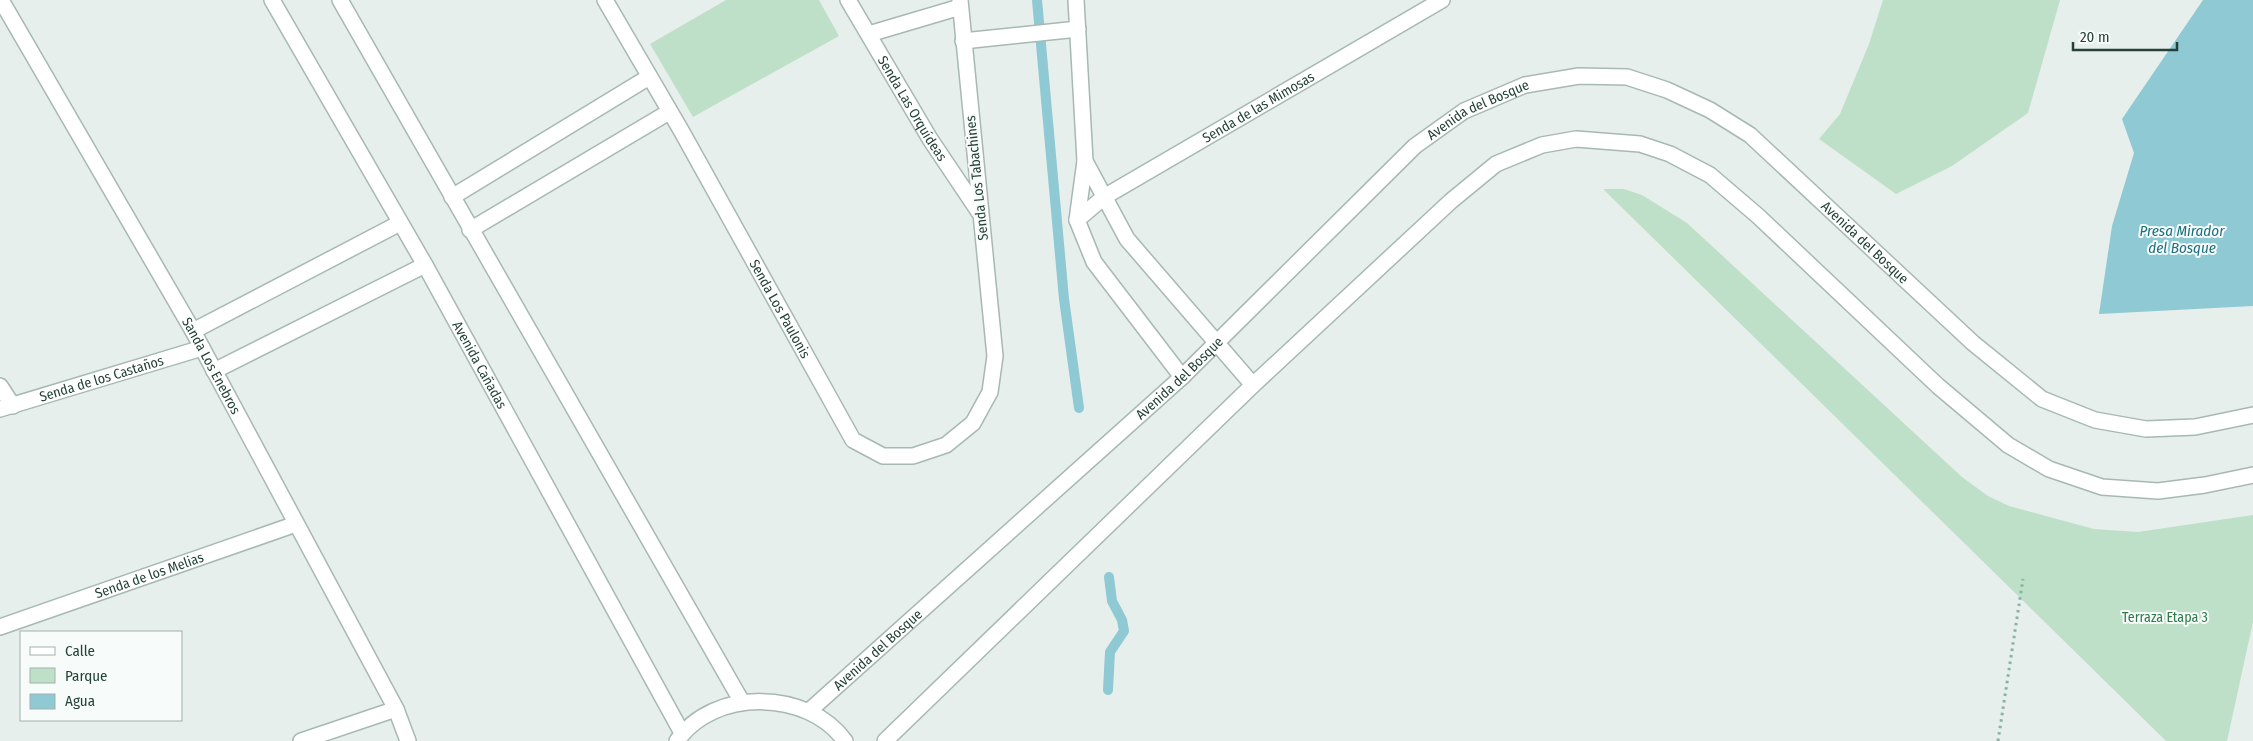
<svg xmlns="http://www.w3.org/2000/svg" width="2253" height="741" font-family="'Fira Sans Condensed',sans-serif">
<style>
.green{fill:#bfe0c8}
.water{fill:#8ec9d4}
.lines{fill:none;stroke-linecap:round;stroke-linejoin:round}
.stream{stroke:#8ec9d4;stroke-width:10}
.minor-casing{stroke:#a8b8b2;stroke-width:18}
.path{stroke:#86b3a5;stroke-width:3;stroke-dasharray:2.5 4;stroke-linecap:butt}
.minor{stroke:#fff;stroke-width:15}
.labels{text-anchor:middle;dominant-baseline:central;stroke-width:4;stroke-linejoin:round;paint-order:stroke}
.street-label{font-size:14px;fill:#24423a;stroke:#f7fbf9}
.park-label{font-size:14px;fill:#2d7a4b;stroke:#f7fbf9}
.water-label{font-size:15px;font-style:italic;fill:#1c6f80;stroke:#f7fbf9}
</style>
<rect width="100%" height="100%" fill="#e6efeb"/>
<g class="green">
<polygon points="726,0 819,0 839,36 693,117 650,44"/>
<polygon points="1883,0 2060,0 2028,113 1952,166 1896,194 1819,139 1840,114 1869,44"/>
<polygon points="1603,189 1624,189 1642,195 1687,223 1962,477 1988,496 2009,506 2094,529 2138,532 2253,515 2253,622 2227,741 2166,741"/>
</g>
<polygon class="water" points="2203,0 2253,0 2253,306 2099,314 2112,226 2134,153 2122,119"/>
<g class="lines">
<g class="stream">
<polyline points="1037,0 1064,299 1079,408"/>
<polyline points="1108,690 1110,652 1124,631 1122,620 1112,601 1109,577"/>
</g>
<defs>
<g id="minor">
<path id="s1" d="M 1,0 L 193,331 L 396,709 L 408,741"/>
<path id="s2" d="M 272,0 L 425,265 L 682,733"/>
<polyline points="340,0 742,702"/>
<path id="s3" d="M 605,0 L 682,132 L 853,440 L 883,456 L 913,456 L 946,445 L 973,423 L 990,392 L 995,356 L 960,0"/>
<path id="s4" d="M 848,0 L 930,139 L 979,212"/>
<polyline points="1076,0 1085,161 1077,220 1094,262 1182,377"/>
<polyline points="869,34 960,7"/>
<polyline points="963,41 1078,29"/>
<polyline points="1085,161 1127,239 1253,385"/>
<polyline points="452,197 649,77"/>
<path id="s5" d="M 1077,220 L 1104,197 L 1442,0"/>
<polyline points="470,230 669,112"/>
<polyline points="193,331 400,223"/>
<polyline points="214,371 425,265"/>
<polyline points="0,386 13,406"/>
<path id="s6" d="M 0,409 L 202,348"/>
<path id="s7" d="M 0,627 L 296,524"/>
<path id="s8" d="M 809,711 L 1182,377 L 1415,146 L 1464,111 L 1525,85 L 1579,76 L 1627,77 L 1667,90 L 1710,110 L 1750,135 L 1973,343 L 2042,399 L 2095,420 L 2146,429 L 2195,427 L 2253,415"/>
<polyline points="301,741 396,709"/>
<path d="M 677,741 C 713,688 808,689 845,741"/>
<polyline points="885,741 1253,385 1451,201 1496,164 1542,145 1576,139 1640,144 1670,154 1710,175 1758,216 1938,386 2008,445 2049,469 2102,487 2158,491 2205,485 2253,475"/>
</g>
</defs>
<use href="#minor" class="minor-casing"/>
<polyline class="path" points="1998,741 2023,579"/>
<use href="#minor" class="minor"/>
</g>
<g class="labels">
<g class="street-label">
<text stroke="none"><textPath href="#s5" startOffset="214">Senda de las Mimosas</textPath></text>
<text stroke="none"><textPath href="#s4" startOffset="126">Senda Las Orquídeas</textPath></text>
<text stroke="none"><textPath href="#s8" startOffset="902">Avenida del Bosque</textPath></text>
<text transform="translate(977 178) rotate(-96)">Senda Los Tabachines</text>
<text stroke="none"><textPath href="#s8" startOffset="1352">Avenida del Bosque</textPath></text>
<text stroke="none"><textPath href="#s3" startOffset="355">Senda Los Paulonis</textPath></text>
<text stroke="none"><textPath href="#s2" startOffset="420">Avenida Cañadas</textPath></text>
<text stroke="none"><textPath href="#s1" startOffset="422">Sanda Los Enebros</textPath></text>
<text stroke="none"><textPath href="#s6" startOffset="106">Senda de los Castaños</textPath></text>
<text stroke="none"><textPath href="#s8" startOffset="498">Avenida del Bosque</textPath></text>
<text stroke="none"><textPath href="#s7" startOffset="158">Senda de los Melias</textPath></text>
<text stroke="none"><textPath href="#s8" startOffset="92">Avenida del Bosque</textPath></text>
</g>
<g class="park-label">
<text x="2165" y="617">Terraza Etapa 3</text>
</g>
<g class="water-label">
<text x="2182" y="231">Presa Mirador<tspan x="2182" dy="17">del Bosque</tspan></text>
</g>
</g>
<rect x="20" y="631" width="162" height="90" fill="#f7fbf9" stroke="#a3b1ad"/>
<rect x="30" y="647" width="25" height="8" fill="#ffffff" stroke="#a3b1ad"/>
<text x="65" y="656" font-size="15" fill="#24423a">Calle</text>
<rect x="30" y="668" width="25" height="15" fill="#bfe0c8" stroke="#a3b1ad"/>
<text x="65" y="681" font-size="15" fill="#24423a">Parque</text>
<rect x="30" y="694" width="25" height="15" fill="#8ec9d4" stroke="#a3b1ad"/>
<text x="65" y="706" font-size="15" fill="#24423a">Agua</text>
<path d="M2073 42v8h104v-8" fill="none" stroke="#24423a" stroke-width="2.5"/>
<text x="2080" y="42" font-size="15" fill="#24423a" stroke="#f7fbf9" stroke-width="4" paint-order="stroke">20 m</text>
</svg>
